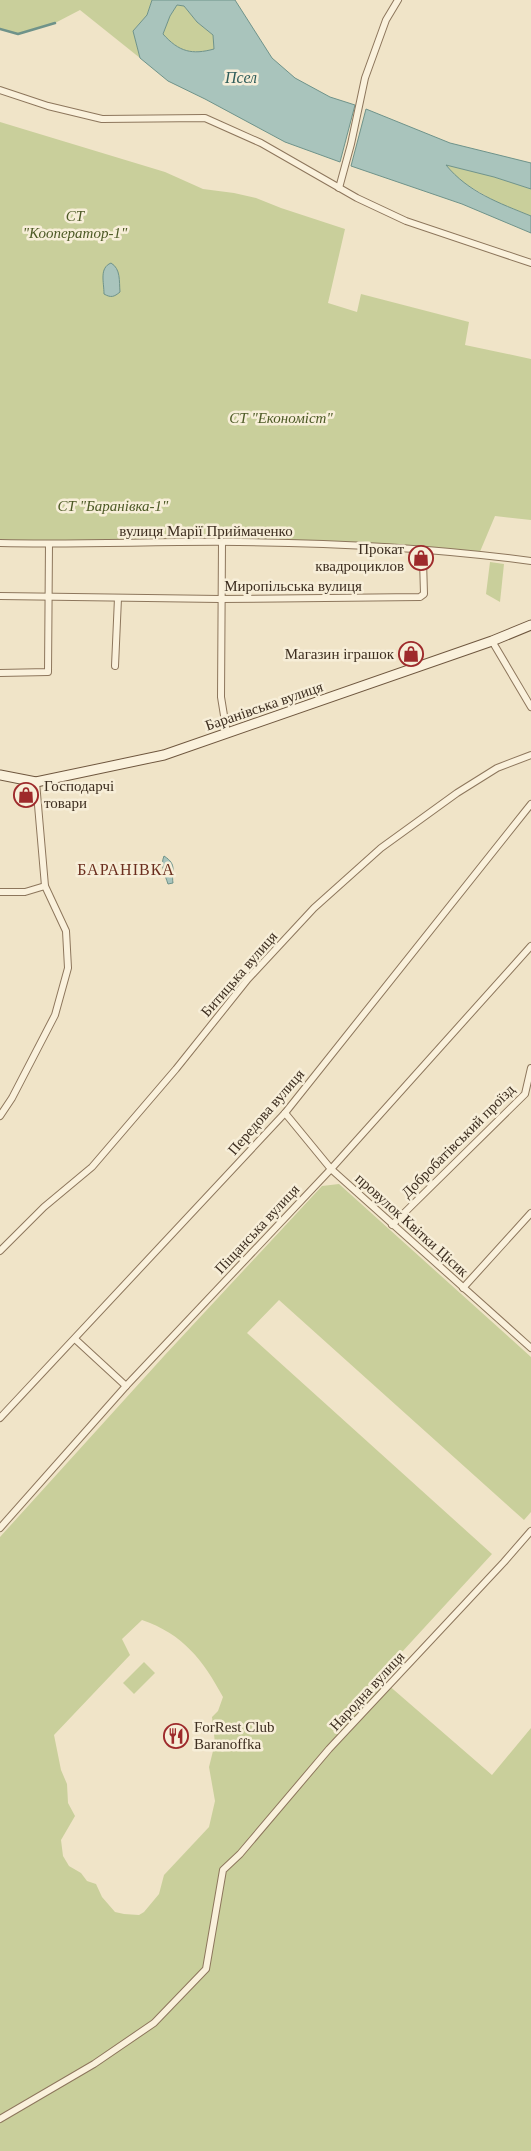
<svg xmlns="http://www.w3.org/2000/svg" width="531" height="2151" font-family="'Times New Roman',serif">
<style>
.green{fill:#c9cf9b;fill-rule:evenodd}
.water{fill:#a9c4bc;stroke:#6f938a;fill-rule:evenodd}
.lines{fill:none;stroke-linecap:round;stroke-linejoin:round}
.stream{stroke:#6f938a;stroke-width:2.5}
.street-casing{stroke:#8d765c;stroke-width:8}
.secondary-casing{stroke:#6f573f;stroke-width:11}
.street{stroke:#faf1dc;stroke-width:6}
.secondary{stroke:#faf1dc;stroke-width:9}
.labels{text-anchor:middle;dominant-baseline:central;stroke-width:5;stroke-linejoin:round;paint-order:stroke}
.park-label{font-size:15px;font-style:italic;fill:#4d5a26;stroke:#f7eed8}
.street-label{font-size:15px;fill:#3d2e20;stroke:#f7eed8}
.poi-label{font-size:15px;fill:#3d2e20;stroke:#f7eed8;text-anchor:end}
.water-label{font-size:16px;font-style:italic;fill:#2f5d5a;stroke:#f7eed8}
.neighbourhood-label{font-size:16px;letter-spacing:1px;fill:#6b2e1e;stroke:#f7eed8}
</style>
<rect width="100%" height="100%" fill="#f0e4c8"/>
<g class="green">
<polygon points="0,0 152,0 147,15 133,31 140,58 80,10 55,23 18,34 0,29"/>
<path d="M 177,5 L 184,6 L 197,22 L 213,35 L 214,49 C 191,55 179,52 163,34 L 170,16 Z"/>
<polygon points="0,122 165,172 203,189 234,193 256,198 281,208 345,229 328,303 357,312 361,294 469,322 465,345 531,359 531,520 495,516 479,554 242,542 0,543"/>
<polygon points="446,165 494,177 531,189 531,216 496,202 459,180"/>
<polygon points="490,562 504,564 500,602 486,594"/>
<path d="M 339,1184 L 531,1357 L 531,1512 L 524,1520 L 279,1300 L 247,1333 L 492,1554 L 379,1677 L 492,1775 L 531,1728 L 531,2151 L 0,2151 L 0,1537 L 164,1356 L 322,1186 ZM 142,1620 C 183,1634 203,1660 223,1697 L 218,1711 L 212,1717 L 215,1743 L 209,1767 L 215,1801 L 209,1827 L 164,1875 L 159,1894 L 144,1912 L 139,1915 L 124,1914 L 115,1912 L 102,1897 L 96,1884 L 87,1881 L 81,1873 L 69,1866 L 63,1856 L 61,1840 L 75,1816 L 68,1803 L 67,1784 L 61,1770 L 54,1735 L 130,1655 L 122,1639 Z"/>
<polygon points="144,1662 155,1673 134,1694 123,1683"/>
</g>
<g class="water">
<path d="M 152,0 L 235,0 L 272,58 L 295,78 L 330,97 L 355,105 L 340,162 L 285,142 L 205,99 L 168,81 L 140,58 L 133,31 L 147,15 ZM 177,5 L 184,6 L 197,22 L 213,35 L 214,49 C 192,55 179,52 163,34 L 170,16 Z"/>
<path d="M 366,109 L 450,143 L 531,163 L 531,189 L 494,177 L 446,165 C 468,192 499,203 531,216 L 531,233 L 462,204 L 351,166 Z"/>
<path d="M 111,263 C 121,269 119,281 120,292 C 114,297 111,298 104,294 C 104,282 99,268 111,263 Z"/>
<path d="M 164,856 C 178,865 171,871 173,883 L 168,884 C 165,875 160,865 164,856 Z"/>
</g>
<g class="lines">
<polyline class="stream" points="0,29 18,34 55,23"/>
<defs>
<g id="street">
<polyline points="0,90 48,106 102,119 205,118 261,143 357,198 406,221 531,263"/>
<polyline points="339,188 351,144 365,78 386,20 398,0"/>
<polyline points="222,542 221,697 227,734"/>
<path d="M 0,543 C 80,545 160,541 239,542 C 336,543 435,548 531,561"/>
<polyline points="0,596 220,599 420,597 424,594 423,560 426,551"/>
<polyline points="492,641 531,707"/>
<polyline points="115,666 118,598"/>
<polyline points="0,673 48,672 49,544"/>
<polyline points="0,892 25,892 45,886"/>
<polyline points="285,1113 331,1169 531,1348"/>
<polyline points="0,1116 12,1098 55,1015 68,968 66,931 45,886 36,782"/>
<polyline points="392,1225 525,1094 531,1068"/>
<polyline points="0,1251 44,1207 92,1167 176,1069 248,979 314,908 381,848 457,793 497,768 531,755"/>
<polyline points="463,1288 531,1213"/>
<polyline points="75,1339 126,1386"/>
<polyline points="0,1418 285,1113 531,804"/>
<polyline points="0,1528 126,1386 331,1169 531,946"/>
<polyline points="0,2119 94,2064 154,2023 206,1969 223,1870 240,1854 329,1749 504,1562 531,1531"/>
</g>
<polyline id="secondary" points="0,775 36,782 164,755 492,641 531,625"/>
</defs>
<use href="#street" class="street-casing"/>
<use href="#secondary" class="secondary-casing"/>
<use href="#street" class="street"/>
<use href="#secondary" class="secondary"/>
</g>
<defs>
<symbol id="shop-ring" viewBox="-11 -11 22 22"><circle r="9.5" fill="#f7eed8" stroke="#9e2a2b" stroke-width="1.5"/><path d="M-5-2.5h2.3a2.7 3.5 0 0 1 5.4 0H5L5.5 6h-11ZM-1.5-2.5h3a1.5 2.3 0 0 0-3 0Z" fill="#9e2a2b"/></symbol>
<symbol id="restaurant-ring" viewBox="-11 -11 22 22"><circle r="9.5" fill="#f7eed8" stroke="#9e2a2b" stroke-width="1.5"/><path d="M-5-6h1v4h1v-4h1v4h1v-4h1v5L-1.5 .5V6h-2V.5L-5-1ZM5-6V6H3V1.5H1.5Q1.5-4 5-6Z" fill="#9e2a2b"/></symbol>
</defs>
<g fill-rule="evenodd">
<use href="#shop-ring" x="407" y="544" width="28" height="28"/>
<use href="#shop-ring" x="397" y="640" width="28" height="28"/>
<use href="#shop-ring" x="12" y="781" width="28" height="28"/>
<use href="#restaurant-ring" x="162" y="1722" width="28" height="28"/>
</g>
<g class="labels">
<g class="park-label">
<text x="75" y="216">СТ<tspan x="75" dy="17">"Кооператор-1"</tspan></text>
<text x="281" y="418">СТ "Економіст"</text>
<text x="113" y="506">СТ "Баранівка-1"</text>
</g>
<g class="street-label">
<text x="206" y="531">вулиця Марії Приймаченко</text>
<text x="293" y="586">Миропільська вулиця</text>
<text transform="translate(264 706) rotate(-19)">Баранівська вулиця</text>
<text transform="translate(239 974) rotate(-49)">Битицька вулиця</text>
<text transform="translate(266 1112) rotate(-49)">Передова вулиця</text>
<text transform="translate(458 1141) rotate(-45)">Добробатівський проїзд</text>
<text transform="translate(412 1225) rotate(42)">провулок Квітки Цісик</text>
<text transform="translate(257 1229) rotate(-47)">Піщанська вулиця</text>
<text transform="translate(367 1691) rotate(-47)">Народна вулиця</text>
</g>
<g class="poi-label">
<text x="404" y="549">Прокат<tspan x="404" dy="17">квадроциклов</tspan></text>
<text x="394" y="654">Магазин іграшок</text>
<text x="44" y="786" text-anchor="start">Господарчі<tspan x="44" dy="17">товари</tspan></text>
<text x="194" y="1727" text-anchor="start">ForRest Club<tspan x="194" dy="17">Baranoffka</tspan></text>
</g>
<g class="water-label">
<text x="241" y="77">Псел</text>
</g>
<g class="neighbourhood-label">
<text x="126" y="869">БАРАНІВКА</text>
</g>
</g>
</svg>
